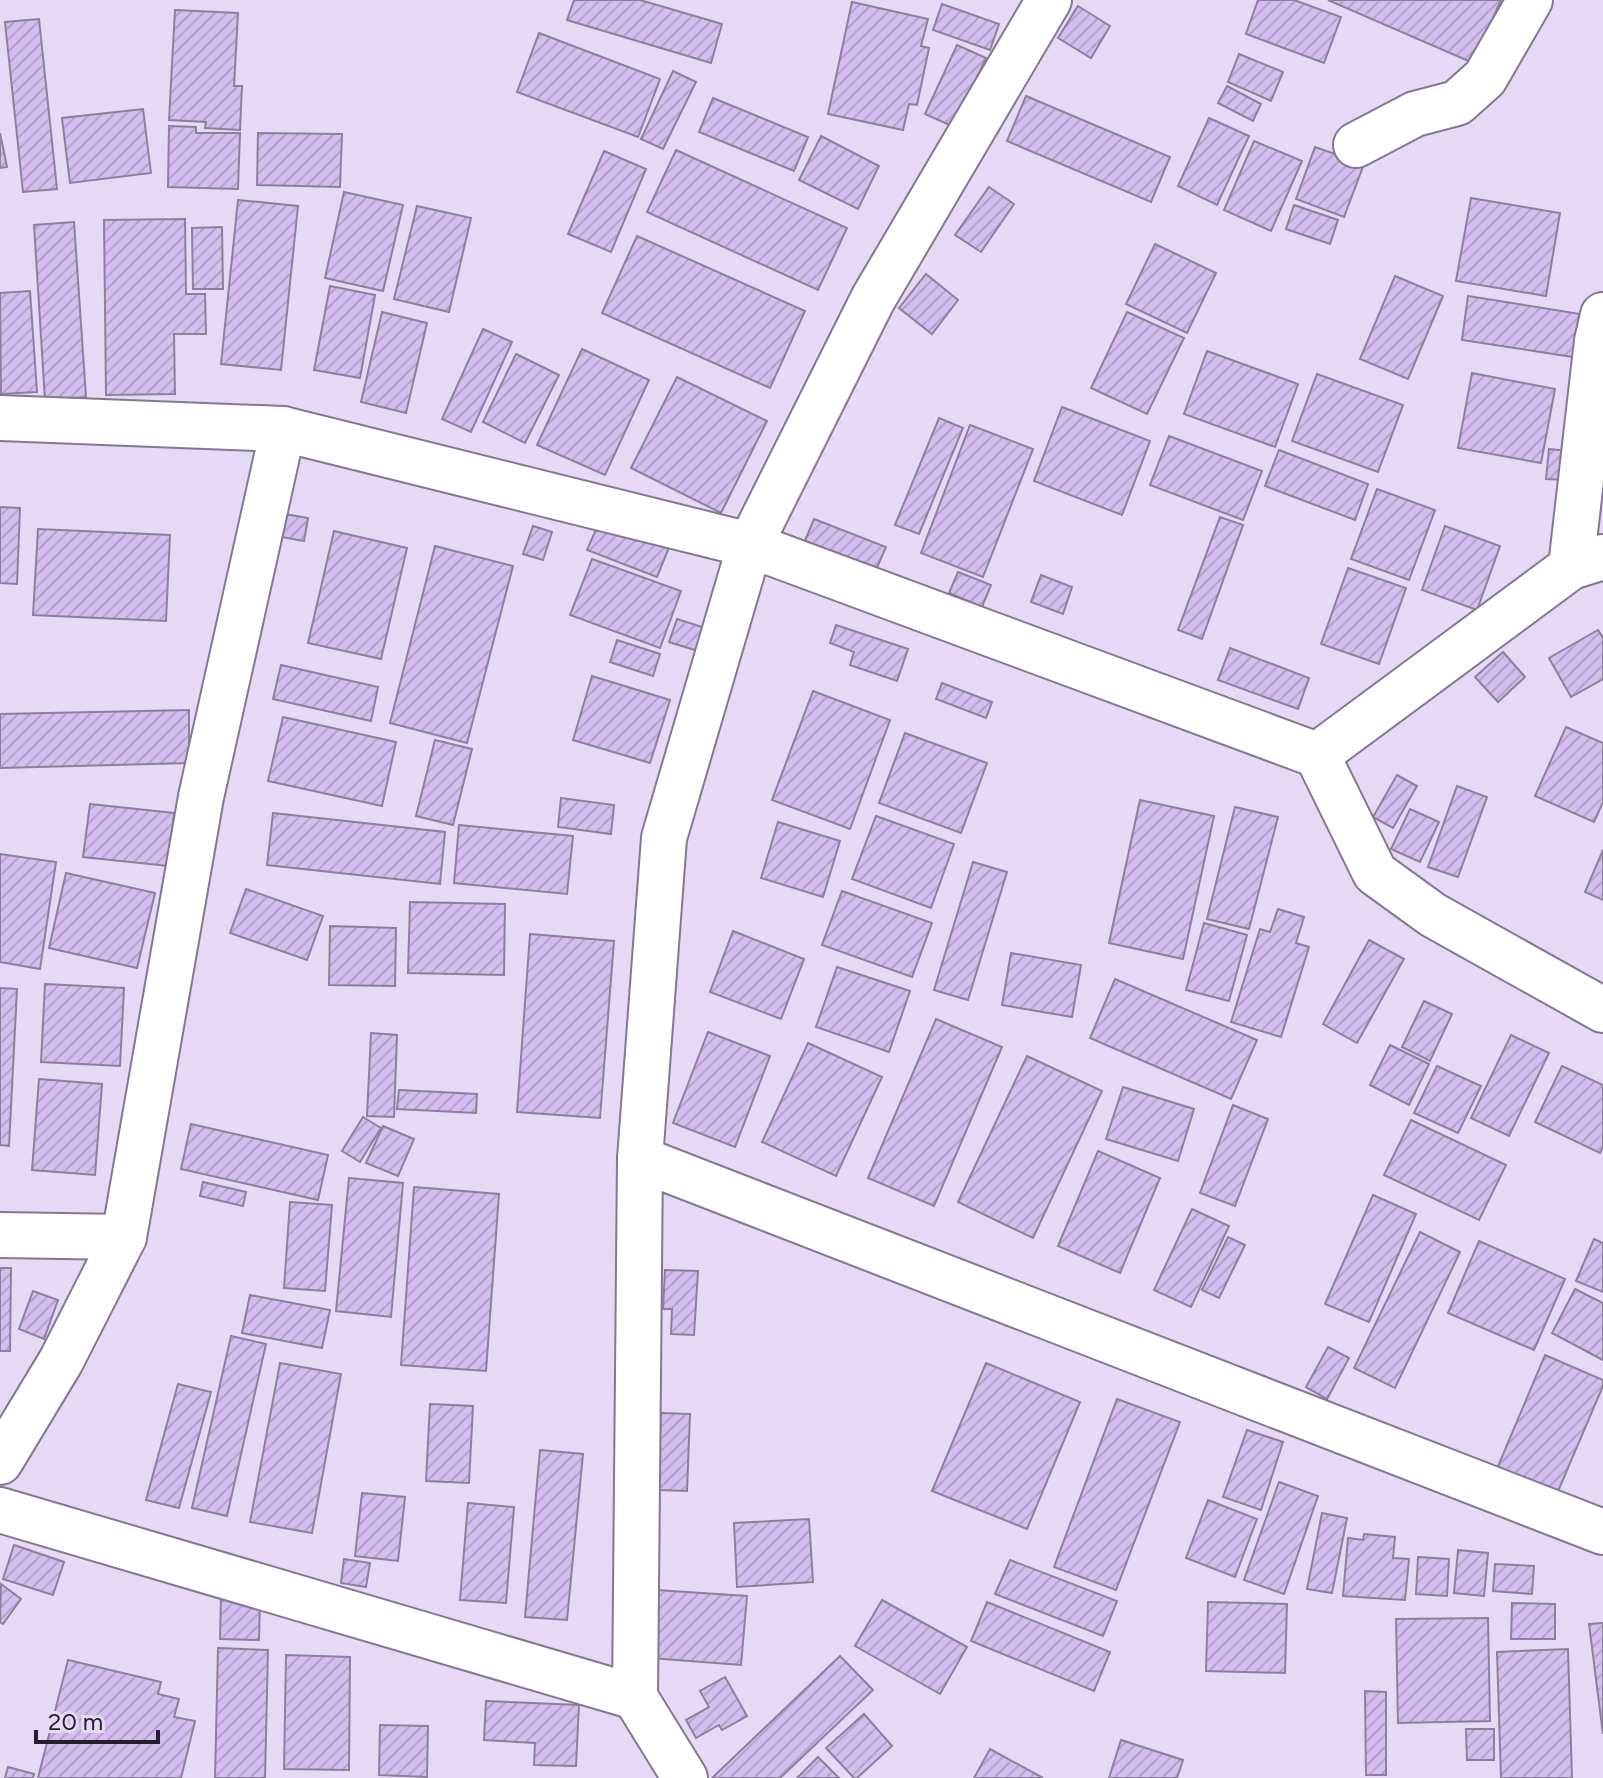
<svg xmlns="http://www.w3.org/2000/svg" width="1603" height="1778" font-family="Figtree,sans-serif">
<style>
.building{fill:url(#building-hatch);stroke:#8c819b;stroke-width:2}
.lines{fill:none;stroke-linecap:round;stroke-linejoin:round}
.minor-casing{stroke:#837892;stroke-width:48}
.minor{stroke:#fff;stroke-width:44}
</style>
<defs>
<pattern id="building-hatch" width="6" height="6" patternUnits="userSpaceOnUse" patternTransform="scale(2)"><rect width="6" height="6" fill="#d3beef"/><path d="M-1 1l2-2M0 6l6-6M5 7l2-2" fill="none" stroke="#b5a3cd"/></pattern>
</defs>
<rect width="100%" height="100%" fill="#e5d9f6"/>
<g class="building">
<path d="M574,0h66l82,24 -11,39 -144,-43z"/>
<path d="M1258,0h36l47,17 -17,46 -78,-29z"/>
<path d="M1328,0h173l-28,63z"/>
<path d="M852,2l76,17 -7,27 8,2 -12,57 -8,-1 -6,26 -75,-16z"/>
<path d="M942,4l57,20 -9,26 -57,-20z"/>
<path d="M1078,6l32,20 -19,32 -33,-20z"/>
<path d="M175,10l63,3 -4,73h8l-2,44 -35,-2 1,-6 -37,-2z"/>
<path d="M39,19l18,170 -34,3 -18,-170z"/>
<path d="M539,33l121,46 -22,58 -121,-45z"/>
<path d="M957,45l29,13 -32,69 -29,-13z"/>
<path d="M1239,54l44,18 -12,29 -43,-19z"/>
<path d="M673,71l23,11 -33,67 -22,-10z"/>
<path d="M1227,86l34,18 -8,17 -35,-18z"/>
<path d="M1026,96l144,61 -19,45 -144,-61z"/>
<path d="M713,98l95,39 -14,34 -95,-39z"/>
<path d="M143,109l8,64 -81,10 -8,-65z"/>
<path d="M1209,118l40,18 -32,69 -39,-19z"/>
<path d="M169,126l27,1v6h44l-2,56 -70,-2z"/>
<path d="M0,133l7,34 -7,1z"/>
<path d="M258,133l84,1 -2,53 -83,-2z"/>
<path d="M821,136l58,30 -21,43 -59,-29z"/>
<path d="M1254,141l48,20 -31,70 -47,-21z"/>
<path d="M1315,147l49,17 -20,53 -48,-18z"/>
<path d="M676,150l171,78 -29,62 -171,-78z"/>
<path d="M604,151l42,18 -35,83 -43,-18z"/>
<path d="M989,187l25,17 -33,48 -26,-17z"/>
<path d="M344,192l59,13 -20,86 -58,-13z"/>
<path d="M1471,198l89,15 -14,83 -90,-15z"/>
<path d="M238,200l60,6 -17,164 -60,-6z"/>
<path d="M1294,205l44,15 -8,24 -44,-15z"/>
<path d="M417,206l54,12 -22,94 -55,-13z"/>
<path d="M185,219l1,75h19l1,40h-32l1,60 -69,1 -2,-175z"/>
<path d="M74,222l12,175 -41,3 -11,-175z"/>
<path d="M222,227l1,62h-30l-1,-61z"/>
<path d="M637,236l168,75 -35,77 -168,-75z"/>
<path d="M1155,244l61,29 -29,60 -61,-29z"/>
<path d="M926,274l32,26 -26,34 -33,-26z"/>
<path d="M1395,276l48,20 -35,83 -48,-20z"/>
<path d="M330,286l45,9 -15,83 -46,-8z"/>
<path d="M30,291l7,101 -36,2 -1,-101z"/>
<path d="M1468,296l112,18 -7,43 -111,-17z"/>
<path d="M382,312l45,11 -21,90 -45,-11z"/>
<path d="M1127,312l57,26 -37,76 -56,-26z"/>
<path d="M483,329l29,13 -41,90 -29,-13z"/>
<path d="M582,349l67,31 -44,95 -68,-30z"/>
<path d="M1207,351l91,33 -23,63 -91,-33z"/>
<path d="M516,354l43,21 -34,68 -42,-21z"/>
<path d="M1472,373l83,16 -14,74 -83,-15z"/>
<path d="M1317,374l86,31 -25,67 -86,-31z"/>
<path d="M677,377l90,44 -46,92 -90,-45z"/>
<path d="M1062,407l88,34 -28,74 -88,-34z"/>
<path d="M939,418l24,10 -44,106 -24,-9z"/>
<path d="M970,425l63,24 -50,128 -62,-24z"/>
<path d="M1169,436l93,35 -19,49 -93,-35z"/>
<path d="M1549,449l19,2 -2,29 -20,-1z"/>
<path d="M1279,450l89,34 -13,36 -90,-34z"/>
<path d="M1377,489l58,21 -26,70 -58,-21z"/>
<path d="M0,507l20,1 -3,76 -17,-1z"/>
<path d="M285,514l23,4 -4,23 -22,-4z"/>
<path d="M1220,517l23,8 -41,114 -24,-9z"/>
<path d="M601,518l69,27 -13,32 -70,-27z"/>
<path d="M814,519l72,28 -11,25 -71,-29z"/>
<path d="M533,526l19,6 -9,28 -20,-6z"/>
<path d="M1445,526l55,20 -23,64 -55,-20z"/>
<path d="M38,529l132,6 -4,86 -133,-6z"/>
<path d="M334,531l73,17 -26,111 -73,-16z"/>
<path d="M435,546l78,20 -46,177 -77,-20z"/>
<path d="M592,559l89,32 -21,57 -90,-33z"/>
<path d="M1348,568l58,20 -27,76 -58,-20z"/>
<path d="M958,572l33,13 -9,22 -33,-14z"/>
<path d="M1041,575l31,12 -9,27 -32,-12z"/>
<path d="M677,619l28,9 -7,23 -29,-9z"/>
<path d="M836,625l72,24 -11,32 -47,-16 4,-13 -24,-9z"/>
<path d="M1598,630l5,8v41l-32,18 -22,-39z"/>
<path d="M617,640l43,14 -7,22 -43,-14z"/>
<path d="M1230,648l79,30 -11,31 -80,-29z"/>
<path d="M1503,652l22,25 -27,25 -23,-25z"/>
<path d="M281,665l97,22 -7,34 -98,-22z"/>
<path d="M592,676l78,24 -20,63 -77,-23z"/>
<path d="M942,683l50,19 -6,16 -50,-19z"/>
<path d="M813,691l77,29 -40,109 -78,-29z"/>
<path d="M189,710v53l-189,5v-54z"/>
<path d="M283,717l113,25 -14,64 -114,-25z"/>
<path d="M1566,727l37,16v59l-9,20 -59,-26z"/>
<path d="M905,733l82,30 -26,70 -82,-30z"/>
<path d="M435,740l37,9 -19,76 -37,-9z"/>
<path d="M1397,775l20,11 -24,42 -20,-11z"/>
<path d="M1457,786l30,11 -29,80 -30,-10z"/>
<path d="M561,798l53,7 -3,29 -53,-7z"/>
<path d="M1140,800l74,16 -31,143 -74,-16z"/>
<path d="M90,804l84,9 -6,53 -85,-9z"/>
<path d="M1235,807l43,10 -29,112 -42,-10z"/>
<path d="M1410,809l29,13 -19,40 -29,-13z"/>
<path d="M273,813l172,19 -5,52 -173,-19z"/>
<path d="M876,816l78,28 -23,64 -79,-29z"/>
<path d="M778,822l62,19 -17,56 -62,-19z"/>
<path d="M459,825l114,11 -6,58 -113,-11z"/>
<path d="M1603,850v50l-18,-8z"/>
<path d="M0,854l56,8 -16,107 -40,-7z"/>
<path d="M973,862l34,10 -39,128 -34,-10z"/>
<path d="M66,873l89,20 -18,75 -88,-20z"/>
<path d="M246,889l77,27 -16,44 -77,-27z"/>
<path d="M842,891l90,32 -20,54 -90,-32z"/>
<path d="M410,902l95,2 -1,71 -96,-2z"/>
<path d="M1278,909l26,8 -8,26 13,4 -28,90 -50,-15 29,-93 10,3z"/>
<path d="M1204,923l43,12 -18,66 -43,-11z"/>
<path d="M330,926l66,2 -1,58 -66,-1z"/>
<path d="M733,931l71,28 -23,60 -71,-27z"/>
<path d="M530,934l84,7 -14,177 -83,-6z"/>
<path d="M1369,940l35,19 -47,84 -34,-19z"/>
<path d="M1011,953l70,12 -9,52 -70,-12z"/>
<path d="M837,967l73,24 -21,61 -73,-25z"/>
<path d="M1115,979l142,61 -26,59 -141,-61z"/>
<path d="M45,984l79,4 -4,78 -79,-4z"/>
<path d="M0,988l17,1 -8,157 -9,-1z"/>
<path d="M1424,1001l28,13 -22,47 -28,-14z"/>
<path d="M936,1019l66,28 -68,159 -66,-28z"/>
<path d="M708,1032l62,24 -35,91 -62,-24z"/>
<path d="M371,1033l26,2 -3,82 -27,-1z"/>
<path d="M1511,1035l38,18 -40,83 -38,-18z"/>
<path d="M808,1043l74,34 -46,99 -74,-34z"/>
<path d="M1390,1045l39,19 -20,41 -39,-20z"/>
<path d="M1027,1056l75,35 -69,147 -75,-36z"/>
<path d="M1437,1066l44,20 -23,47 -44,-20z"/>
<path d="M1562,1066l41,19v62l-3,6 -65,-31z"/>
<path d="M39,1079l63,5 -7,91 -63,-5z"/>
<path d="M1123,1087l71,22 -16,52 -72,-22z"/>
<path d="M399,1090l78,4 -1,19 -79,-4z"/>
<path d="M1233,1105l35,14 -33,87 -35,-13z"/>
<path d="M363,1117l18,11 -21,34 -18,-11z"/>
<path d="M1411,1120l95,45 -27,55 -95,-45z"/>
<path d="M191,1124l137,31 -10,45 -137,-31z"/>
<path d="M383,1126l31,13 -16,37 -32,-13z"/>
<path d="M1098,1151l62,27 -40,95 -62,-27z"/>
<path d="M349,1178l54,5 -12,134 -55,-6z"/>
<path d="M203,1182l43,10 -3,14 -43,-10z"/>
<path d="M414,1187l85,7 -13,177 -85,-6z"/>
<path d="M1373,1195l43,19 -47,108 -44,-18z"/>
<path d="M290,1202l42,3 -7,86 -41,-3z"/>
<path d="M1192,1209l37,17 -38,81 -37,-17z"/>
<path d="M1420,1232l40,20 -65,136 -41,-20z"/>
<path d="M1228,1237l17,8 -26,53 -17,-8z"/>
<path d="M1594,1239l9,4v49l-27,-11z"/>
<path d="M1479,1241l86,38 -31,71 -86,-37z"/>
<path d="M0,1268h11l-1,83h-10z"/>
<path d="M665,1270l33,1 -4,64 -23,-1 1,-25h-9z"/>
<path d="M1575,1289l28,14v57l-51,-27z"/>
<path d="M33,1291l25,9 -14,39 -25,-10z"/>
<path d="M250,1295l80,15 -8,38 -80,-15z"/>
<path d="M231,1336l35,8 -39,172 -35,-8z"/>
<path d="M1328,1347l21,11 -22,41 -21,-12z"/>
<path d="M1545,1355l58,25v6l-47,110 -60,-25z"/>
<path d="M280,1363l61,11 -29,159 -62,-11z"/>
<path d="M986,1363l94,39 -53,127 -95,-38z"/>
<path d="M178,1384l33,8 -32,116 -33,-8z"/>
<path d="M1117,1399l63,23 -64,168 -62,-23z"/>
<path d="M430,1404l43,2 -4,77 -43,-2z"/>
<path d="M661,1413l29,1 -3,77 -29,-1z"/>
<path d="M1247,1430l36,12 -22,68 -38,-13z"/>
<path d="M540,1450l43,4 -16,166 -42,-3z"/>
<path d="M1279,1482l39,14 -34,98 -40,-14z"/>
<path d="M362,1493l43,4 -7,64 -43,-5z"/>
<path d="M1208,1500l49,19 -22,58 -49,-19z"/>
<path d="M468,1503l46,4 -8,96 -46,-3z"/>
<path d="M1322,1513l25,5 -15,75 -25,-4z"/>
<path d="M809,1519l4,63 -76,5 -3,-64z"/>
<path d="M1364,1534l31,3 -2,21 16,1 -4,41 -62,-4 5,-58 15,2z"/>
<path d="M14,1545l50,17 -11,33 -50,-16z"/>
<path d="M1458,1550l30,3 -4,43 -30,-3z"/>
<path d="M1418,1557l31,2 -2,37 -31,-2z"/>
<path d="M344,1559l26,4 -4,24 -25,-4z"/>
<path d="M1010,1560l107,41 -14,35 -108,-42z"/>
<path d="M1495,1564l39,2 -2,28 -39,-3z"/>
<path d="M1,1584l20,15 -18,25 -3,-2z"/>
<path d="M656,1590l91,6 -6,69 -90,-7z"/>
<path d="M221,1598l39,2 -1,40 -39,-1z"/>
<path d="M882,1600l85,47 -27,47 -85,-48z"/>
<path d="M987,1602l123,50 -16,39 -123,-50z"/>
<path d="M1208,1602l79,2 -2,69 -79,-2z"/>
<path d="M1512,1603l43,1v35h-44z"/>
<path d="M1488,1618l2,103 -92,2 -2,-104z"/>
<path d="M1603,1623v111l-14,-110z"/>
<path d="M218,1648l50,2 -3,128h-50z"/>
<path d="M1568,1649l4,129h-71l-4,-126z"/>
<path d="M286,1655l64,2 -1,113 -65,-1z"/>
<path d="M840,1656l33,34 -93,88h-68z"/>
<path d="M68,1660l93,22 -3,12 21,5 -5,18 21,4 -14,57h-143z"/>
<path d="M725,1677l22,39 -25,14 -3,-5 -23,13 -10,-18 23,-13 -9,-16z"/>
<path d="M1365,1691l21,1v83h-20z"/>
<path d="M486,1701l93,4 -3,61 -42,-1 1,-22 -51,-3z"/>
<path d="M864,1714l28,32 -35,32h-3l-28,-30z"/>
<path d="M380,1725l48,1 -1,51 -48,-2z"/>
<path d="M1466,1729h28v31h-27z"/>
<path d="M1121,1740l62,20 -6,18h-68z"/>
<path d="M990,1749l53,29h-69z"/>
<path d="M818,1757l21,21h-42z"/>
<path d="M8,1767l26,7 -1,4h-28z"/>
</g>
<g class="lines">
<defs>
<g id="minor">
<path d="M1356,145l59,-31 42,-11 28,-25 45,-78"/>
<path d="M0,418l283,11 467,116 567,210 58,118 58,42 170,95"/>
<path d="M1571,567l26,-226 6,-26"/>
<path d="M1317,755l254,-188 32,-10"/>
<path d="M640,1159l963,373"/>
<path d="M0,1235l124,2"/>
<path d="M0,1462l61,-101 63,-124 77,-440 82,-368"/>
<path d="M0,1510l635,187"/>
<path d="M685,1778l-50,-81 5,-538 24,-321 86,-293 123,-246 176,-299"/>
</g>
</defs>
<use href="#minor" class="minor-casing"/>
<use href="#minor" class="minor"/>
</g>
<path d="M36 1730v12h122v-12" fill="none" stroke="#25202b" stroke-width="4"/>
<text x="48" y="1730" font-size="24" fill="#25202b" stroke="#e5d9f6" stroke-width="6" paint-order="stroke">20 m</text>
</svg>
